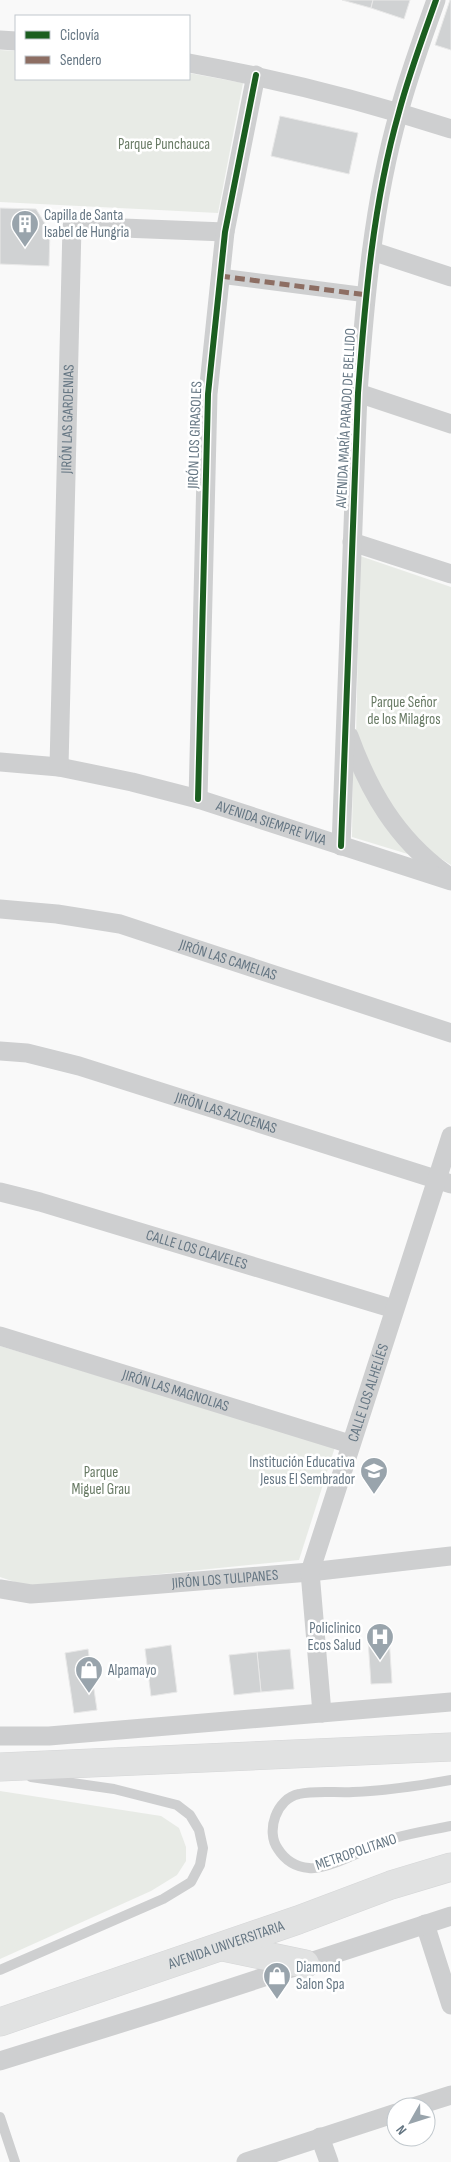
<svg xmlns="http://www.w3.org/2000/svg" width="451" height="2162" font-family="'Sofia Sans Condensed',sans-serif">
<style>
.green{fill:#e8ebe6}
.building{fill:#d0d2d3;stroke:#e8e8e8}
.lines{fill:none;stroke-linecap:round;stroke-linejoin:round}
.primary-casing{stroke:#d5d6d7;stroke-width:29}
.service{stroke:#cecfd0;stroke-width:10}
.pedestrian{stroke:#cecfd0;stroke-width:15}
.minor{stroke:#cecfd0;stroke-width:19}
.primary{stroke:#e1e2e2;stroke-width:28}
.quiet{stroke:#8d6e63;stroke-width:5;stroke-dasharray:10 5;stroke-linecap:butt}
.cycleway-casing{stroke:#fff;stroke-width:9}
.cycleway{stroke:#1b5e20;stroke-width:6}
.labels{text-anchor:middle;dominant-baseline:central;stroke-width:5;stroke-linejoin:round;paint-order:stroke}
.park-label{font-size:15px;fill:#687a64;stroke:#fff}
.poi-label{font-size:15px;fill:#657683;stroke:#fff;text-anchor:start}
.street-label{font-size:15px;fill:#657683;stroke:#fff}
</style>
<rect width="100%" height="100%" fill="#f9f9f9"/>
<g class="green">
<path d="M0,50l16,1v28h173v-6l54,10 -25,130 -218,-11z"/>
<path d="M360,556l91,31v278l-28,-18 -36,-44 -31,-66z"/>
<path d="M353,766c12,35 32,62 58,89l-59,-18z"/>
<path d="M0,1346l335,101 -36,113 -257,26 -21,-2 -21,-7z"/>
<path d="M0,1791l161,25 18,12 7,19v14l-9,14 -26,16 -151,68z"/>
</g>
<g class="building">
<path d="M342,0h31l-2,8z"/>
<path d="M373,0h37l-6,19 -33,-11z"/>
<path d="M450,0h1v50l-16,-5z"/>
<path d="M280,116l78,17 -9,41 -78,-18z"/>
<path d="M0,208l36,1 14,23 -1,34 -49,-2z"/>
<path d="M389,1637l3,46 -21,1 -3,-45z"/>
<path d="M171,1645l6,47 -26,4 -6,-47z"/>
<path d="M88,1649l9,61 -23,3 -9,-60z"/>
<path d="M290,1649l4,40 -33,3 -4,-40z"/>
<path d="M257,1652l4,40 -27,3 -5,-40z"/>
</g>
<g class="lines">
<defs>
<g id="primary">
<path d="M0,1767l451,-20"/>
<path d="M223,1947l82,17"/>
<path id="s9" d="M0,2022l298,-102 93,-35 60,-18"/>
</g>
</defs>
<use href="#primary" class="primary-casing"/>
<g class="service">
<path d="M451,1780c-33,6 -65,11 -98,12 -17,1 -37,-2 -54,2 -22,4 -34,37 -21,55 7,11 18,18 31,19 18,3 63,-23 82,-29 20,-6 40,-9 60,-13"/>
<path d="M0,1970l163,-71 28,-17 9,-17 3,-17 -4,-18 -9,-15 -13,-10 -63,-16 -83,-12"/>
<path d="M0,2117l15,45"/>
</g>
<path class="pedestrian" d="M220,276l147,19"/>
<g class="minor">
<path d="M0,40l16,1"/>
<path d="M189,63c88,16 176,38 262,66"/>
<path d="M372,251l79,26"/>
<path d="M358,393l93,31"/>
<path d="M352,542l99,32"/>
<path d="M349,736c20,55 47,102 95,137"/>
<path id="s1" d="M0,762l59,5 73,15 66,17 253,82"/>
<path id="s2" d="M59,767l13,-541 153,6"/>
<path d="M198,799l10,-405 17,-162 31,-157"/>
<path d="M341,846l17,-453c7,-93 15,-190 41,-281 10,-38 24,-75 37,-112"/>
<path id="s3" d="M0,909l57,5 63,10 331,109"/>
<path id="s4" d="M0,1051l27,2 52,13 372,118"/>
<path id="s5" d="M0,1192l40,10 354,107"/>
<path id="s6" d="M0,1336l350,108"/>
<path id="s7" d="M0,1589l31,5 43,-3 236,-19 141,-16"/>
<path id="s8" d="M322,1713l-12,-141 141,-436"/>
<path d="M0,1736h49l402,-34"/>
<path d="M425,1924l26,81"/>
<path d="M0,2061l160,-50 291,-95"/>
<path d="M413,2107l38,-12"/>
<path d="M320,2137l9,25"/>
<path d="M246,2162l150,-49"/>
</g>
<use href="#primary" class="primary"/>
<path class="quiet" d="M220,276l147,19"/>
<defs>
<g id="cycleway">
<path d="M198,799l10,-405 17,-162 31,-157"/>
<path d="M341,846l17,-453c7,-93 15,-190 41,-281 10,-38 24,-75 37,-112"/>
</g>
</defs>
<use href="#cycleway" class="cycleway-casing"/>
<use href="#cycleway" class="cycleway"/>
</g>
<defs>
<symbol id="building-pin" viewBox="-11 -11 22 30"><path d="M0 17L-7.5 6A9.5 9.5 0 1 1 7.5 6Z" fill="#99a4ac" stroke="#fff"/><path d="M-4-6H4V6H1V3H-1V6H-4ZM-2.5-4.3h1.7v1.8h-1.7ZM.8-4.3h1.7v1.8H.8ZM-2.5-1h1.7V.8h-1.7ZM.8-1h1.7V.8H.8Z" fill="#fff"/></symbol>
<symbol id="school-pin" viewBox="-11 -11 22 30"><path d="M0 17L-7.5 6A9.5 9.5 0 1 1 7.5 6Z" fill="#99a4ac" stroke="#fff"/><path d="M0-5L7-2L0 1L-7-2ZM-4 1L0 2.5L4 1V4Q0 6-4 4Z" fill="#fff"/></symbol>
<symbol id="hospital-pin" viewBox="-11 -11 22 30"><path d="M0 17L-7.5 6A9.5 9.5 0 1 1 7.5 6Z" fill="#99a4ac" stroke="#fff"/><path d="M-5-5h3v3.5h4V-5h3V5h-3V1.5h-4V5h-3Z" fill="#fff"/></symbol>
<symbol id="shop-pin" viewBox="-11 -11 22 30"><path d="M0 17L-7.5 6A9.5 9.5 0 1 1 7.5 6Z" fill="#99a4ac" stroke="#fff"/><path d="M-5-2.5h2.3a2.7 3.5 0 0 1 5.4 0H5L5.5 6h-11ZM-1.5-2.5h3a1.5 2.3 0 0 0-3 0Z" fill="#fff"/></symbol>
</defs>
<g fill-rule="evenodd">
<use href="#building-pin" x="9" y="208" width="32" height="43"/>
<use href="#school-pin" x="358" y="1455" width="32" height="43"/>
<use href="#hospital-pin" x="364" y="1621" width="32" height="43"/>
<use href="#shop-pin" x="73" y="1654" width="32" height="43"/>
<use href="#shop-pin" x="261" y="1960" width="32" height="43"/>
</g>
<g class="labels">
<g class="park-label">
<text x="164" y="144">Parque Punchauca</text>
<text x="404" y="702">Parque Señor<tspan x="404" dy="17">de los Milagros</tspan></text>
<text x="101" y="1472">Parque<tspan x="101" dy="17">Miguel Grau</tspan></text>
</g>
<g class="poi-label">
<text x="44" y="215">Capilla de Santa<tspan x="44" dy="17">Isabel de Hungria</tspan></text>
<text x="355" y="1462" text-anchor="end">Institución Educativa<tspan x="355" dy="17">Jesus El Sembrador</tspan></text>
<text x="361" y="1628" text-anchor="end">Policlinico<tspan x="361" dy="17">Ecos Salud</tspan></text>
<text x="108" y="1670">Alpamayo</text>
<text x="296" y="1967">Diamond<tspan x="296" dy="17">Salon Spa</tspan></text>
</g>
<g class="street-label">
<text transform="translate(346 418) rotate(-87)">AVENIDA MARÍA PARADO DE BELLIDO</text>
<text stroke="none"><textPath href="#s2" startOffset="348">JIRÓN LAS GARDENIAS</textPath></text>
<text transform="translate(195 435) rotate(-88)">JIRÓN LOS GIRASOLES</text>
<text stroke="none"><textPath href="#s1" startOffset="279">AVENIDA SIEMPRE VIVA</textPath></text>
<text stroke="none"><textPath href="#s3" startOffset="235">JIRÓN LAS CAMELIAS</textPath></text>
<text stroke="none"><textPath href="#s4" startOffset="235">JIRÓN LAS AZUCENAS</textPath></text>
<text stroke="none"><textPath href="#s5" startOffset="205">CALLE LOS CLAVELES</textPath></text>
<text stroke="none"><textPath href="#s6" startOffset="184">JIRÓN LAS MAGNOLIAS</textPath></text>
<text stroke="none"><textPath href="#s8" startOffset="330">CALLE LOS ALHELÍES</textPath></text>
<text stroke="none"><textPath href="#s7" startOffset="226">JIRÓN LOS TULIPANES</textPath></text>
<text transform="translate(356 1852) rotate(-19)">METROPOLITANO</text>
<text stroke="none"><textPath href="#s9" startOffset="239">AVENIDA UNIVERSITARIA</textPath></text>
</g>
</g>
<rect x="15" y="15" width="175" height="65" fill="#ffffff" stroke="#c1c8cd"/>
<rect x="25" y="31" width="25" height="8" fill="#1b5e20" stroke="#c1c8cd"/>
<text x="60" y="40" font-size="15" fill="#657683">Ciclovía</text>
<rect x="25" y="56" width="25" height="8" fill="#8d6e63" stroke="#c1c8cd"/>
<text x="60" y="65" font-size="15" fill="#657683">Sendero</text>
<g transform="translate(411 2122) rotate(231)"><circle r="24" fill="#ffffff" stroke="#c1c8cd"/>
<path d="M0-4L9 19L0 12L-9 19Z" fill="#99a4ac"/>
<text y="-8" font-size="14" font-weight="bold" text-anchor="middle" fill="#657683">N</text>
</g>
</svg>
